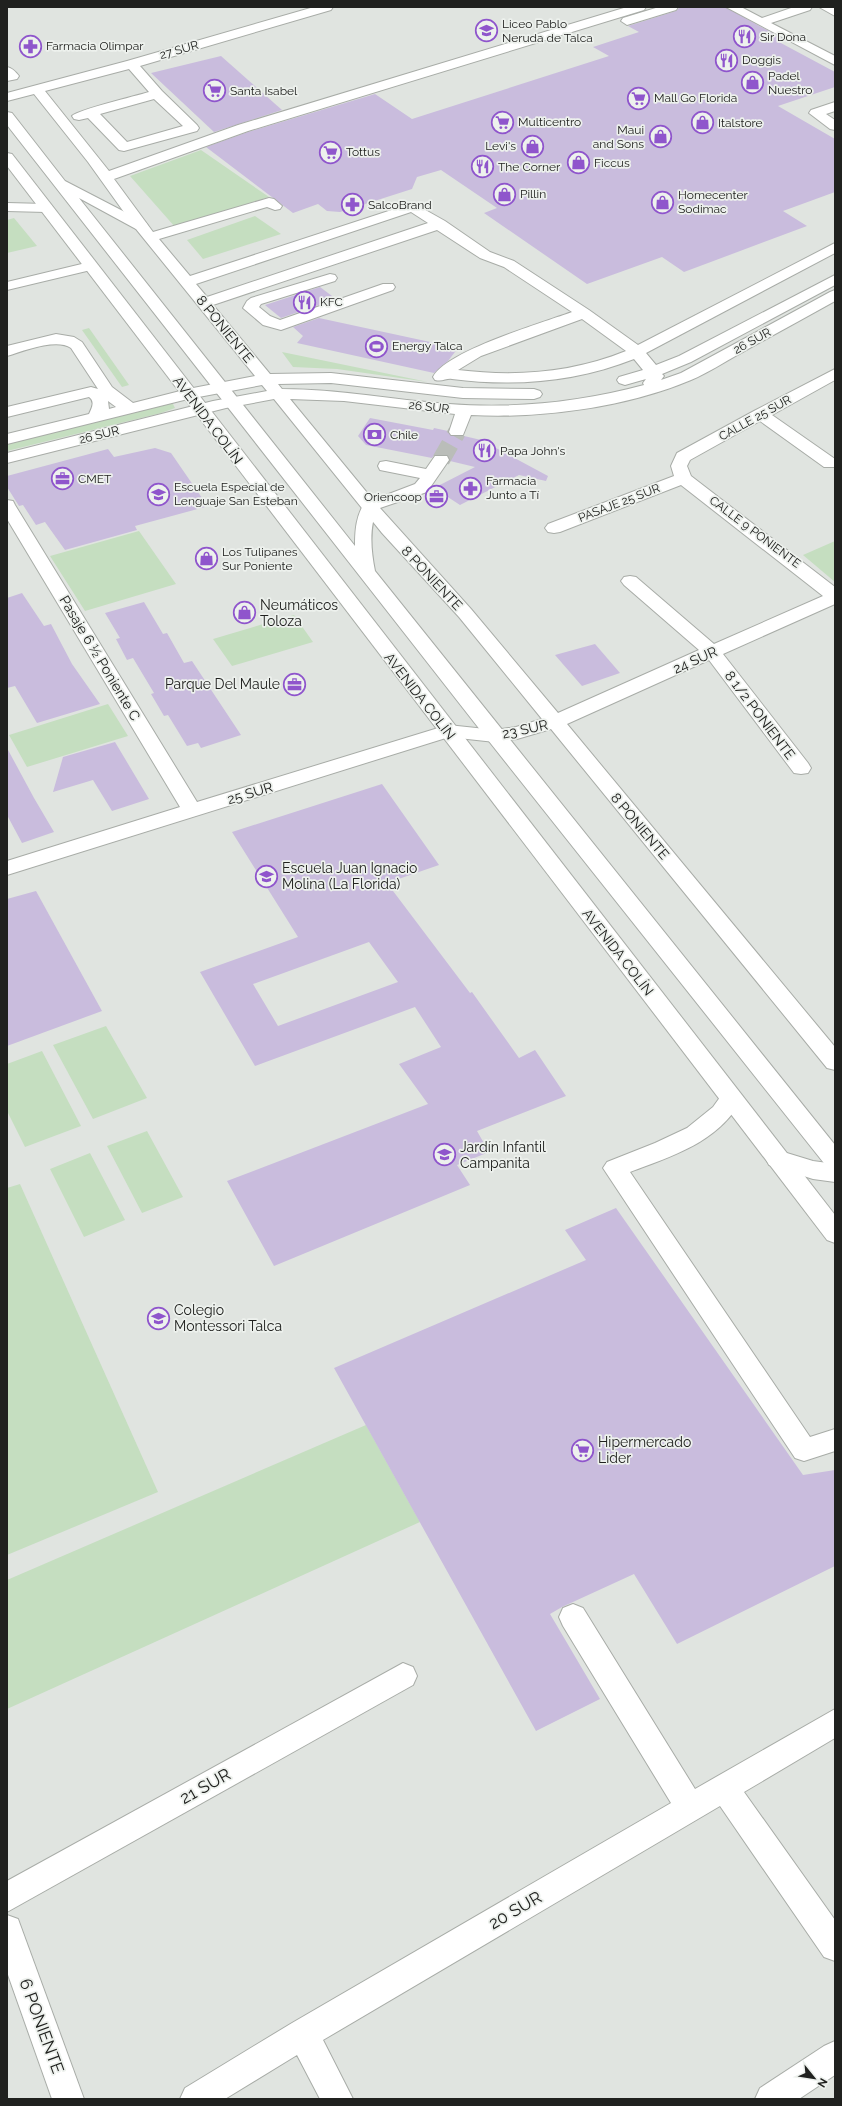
<svg xmlns="http://www.w3.org/2000/svg" width="842" height="2106" font-family="Raleway,sans-serif">
<style>
.green{fill:#c5dec0}
.building{fill:#c9bcdd;fill-rule:evenodd}
.lines{fill:none;stroke-linecap:round;stroke-linejoin:round}
.minor-tunnel{stroke:#babdb9;stroke-width:18;stroke-dasharray:18 9;stroke-linecap:butt}
.minor-casing{stroke:#a8aca7;stroke-width:2}
.major-casing{stroke:#a8aca7;stroke-width:2}
.minor{fill:#fff;fill-rule:evenodd}
.major{fill:#fff;fill-rule:evenodd}
.labels{text-anchor:middle;dominant-baseline:central;stroke-width:3.5;stroke-linejoin:round;paint-order:stroke}
.far-poi-label{font-size:12px;fill:#20211f;stroke:#edf1ed;text-anchor:start}
.far-street-label{font-size:12px;fill:#20211f;stroke:#edf1ed}
.street-label{font-size:14px;fill:#20211f;stroke:#edf1ed}
.poi-label{font-size:14px;fill:#20211f;stroke:#edf1ed;text-anchor:start}
.near-street-label{font-size:17px;fill:#20211f;stroke:#edf1ed}
</style>
<rect width="100%" height="100%" fill="#e0e4e0"/>
<g class="green">
<path d="M201,150l68,47 -94,30 -45,-51z"/>
<path d="M255,216l26,18 -78,25 -16,-19z"/>
<path d="M14,218l23,28 -30,7v-33z"/>
<path d="M89,328l40,57 -7,2 -40,-57z"/>
<path d="M282,352l146,30 -91,-13 -44,-2z"/>
<path d="M167,403l6,1 2,4 -14,5 -154,38v-8z"/>
<path d="M139,531l37,53 -91,27 -35,-55z"/>
<path d="M835,541v41l-32,-27z"/>
<path d="M294,615l19,27 -81,24 -19,-27z"/>
<path d="M108,704l20,32 -101,31 -18,-32z"/>
<path d="M106,1026l41,72 -54,21 -40,-74z"/>
<path d="M42,1051l39,75 -56,21 -18,-36v-47z"/>
<path d="M147,1131l36,66 -41,16 -35,-67z"/>
<path d="M90,1153l35,67 -41,17 -34,-68z"/>
<path d="M20,1184l138,308 -151,63v-367z"/>
<path d="M366,1425l54,97 -413,187v-129z"/>
</g>
<g class="building">
<path d="M680,7h45l60,33 -6,2 56,30v15l-57,19 57,33v53l-52,19 24,15 -123,46 -22,-15 -75,27 -103,-71 13,-5 -56,-38 -24,7 -5,12 -72,23 -13,-1 -9,-7 -25,9 -87,-66 42,-15 127,-38 37,25 197,-63 -16,-9 46,-15 -11,-6 48,-15z"/>
<path d="M221,56l61,54 -68,22 -63,-59z"/>
<path d="M320,287l16,12 -55,19 -16,-13z"/>
<path d="M319,318l139,30 -10,13 -14,12 -137,-30 6,-7 -10,-9z"/>
<path d="M370,418l63,12 1,-2 14,3 3,5h13l17,4 67,36 -2,5 -27,-6 -59,30 -26,-17 41,-21 -25,-6 -3,-7h-12l-3,4 -66,-13 -8,-9z"/>
<path d="M155,448l16,5 31,45 -4,1 7,8 -70,19 2,4 -72,20 -20,-28 -9,3 -13,-20 -4,1 -12,-19v-11l101,-27 6,8z"/>
<path d="M22,593l22,33 7,-2 21,40 28,40 -63,19 -22,-37 -8,2v-90z"/>
<path d="M144,602l19,32 4,-1 17,30 8,-2 49,74 -40,13 -3,-5 -11,3 -19,-31 -4,1 -13,-22 3,-1 -21,-35 -6,2 -11,-21 4,-1 -15,-25z"/>
<path d="M595,644l25,29 -38,13 -27,-31z"/>
<path d="M115,742l34,57 -37,12 -19,-31 -40,12 10,-35z"/>
<path d="M7,748l27,50 20,34 -32,11 -15,-28z"/>
<path d="M382,784l57,81 -52,18 83,110 2,-1 47,66 16,-8 31,46 -89,35 12,21 -32,13 13,20 -196,81 -47,-85 201,-77 -29,-40 42,-17 -26,-40 -160,59 -55,-94 98,-35 -66,-105zM369,942l29,40 -120,44 -25,-42z"/>
<path d="M36,891l66,120 -95,35v-147z"/>
<path d="M616,1208l187,267 32,-5v96l-158,78 -43,-70 -72,33 -12,7 50,85 -64,32 -202,-363 252,-108 -21,-30z"/>
</g>
<g class="lines">
<path class="minor-tunnel" d="M441,460l16,-28"/>
<defs>
<g id="minor">
<path d="M314,7h19l-2,3 -191,56 22,25 35,34 2,3 -2,3 -73,20 -5,-1 -31,-32 -9,2 -5,-1 -2,-3c5,-6 64,-20 77,-24l-20,-23 -84,22 64,80 129,-46 389,-118h19l-2,3 -396,121 -134,48 39,53 116,-34 5,1 8,7 -2,3 -5,1 -8,-3 -108,32 31,37 223,-73 32,18 45,31 24,9 75,49 49,35 197,-102v10l-189,100 10,12 23,-9 156,-81v10l-144,77 -29,12 2,2 -3,4 20,-7 149,-81 5,-2v11c-32,18 -64,35 -96,53 -15,8 -31,19 -48,26 -64,27 -150,39 -220,35l-8,20h-12l-2,-3 6,-18 -111,-13 -54,-2 83,101 42,-16 5,-6 -40,-8 -2,-4 2,-4 6,-1 40,8 9,-13h12l2,4 -22,32 -47,16 91,101 87,104 141,-63 -75,-65 -3,-4 3,-4 6,-1 6,1 78,67 109,-48 -142,-111 -121,47 -6,1 -6,-1 -3,-4 3,-4 126,-48 -3,-10 6,-13 77,-42 81,-42v11l-63,35 63,44v8h-11l-64,-46 -70,39 -3,6 4,10 144,111v17l-112,50 85,109 3,5 -3,5 -7,1 -7,-1 -85,-113 -142,64 268,323v23l-8,-2 -276,-339 -34,10 -22,3 -46,-5 -442,138v-14l173,-54 -173,-288v-19l6,1 2,4 182,297 251,-77 47,5 21,-3 26,-8 -83,-102 -77,-84 -108,-134 -48,9 -219,55v-10l206,-52 54,-10 -5,-6 -74,14 -181,45v-10l82,-20c2,-5 7,-12 0,-17l-82,20v-10l84,-20 7,2 -27,-41c-15,-10 -47,3 -64,8v-10l49,-12 18,3 8,5 30,45 21,16 55,-14 67,-13 -119,-147 -48,-67 -54,-68 -27,7v-8l120,-32zM154,99l29,27 -56,16 -27,-28zM411,212l17,11 -221,74 -11,-13zM437,230l43,28 24,9 68,45c-30,11 -126,39 -139,65l2,3c8,2 11,-2 17,-1 62,8 124,3 182,-20l9,11 -24,7 -2,3 2,3 6,2 21,-6 -3,4 1,2c-63,17 -130,24 -195,19 -56,-4 -110,-15 -167,-15l-4,-5 53,-1 132,15 71,1 6,-2 2,-3 -2,-3 -6,-2 -71,-1 -132,-15 -61,1 -57,-69zM582,319l44,32c-54,22 -111,26 -168,19l23,-14zM108,401l8,6 -7,2z"/>
<path d="M659,7h19l-2,3 -49,15 -6,-4 2,-3z"/>
<path d="M726,7h15l21,11 32,-11h18l-2,3 -39,13 64,33v9z"/>
<path d="M819,7h16v9z"/>
<path d="M7,67c5,1 8,4 12,9l-2,3 -10,2z"/>
<path d="M835,102v9l-9,3 9,6v10l-5,-1 -21,-16 2,-3z"/>
<path d="M7,203l39,1 5,1 2,3 -2,3 -5,1 -39,-1z"/>
<path d="M90,262l5,1 2,3 -2,3 -88,21v-8z"/>
<path d="M330,274l5,1 2,3 -2,3 -74,23 -2,3 11,9 10,4 103,-36h10l2,3 -2,3 -112,40 -18,-5 -20,-17 4,-7 4,-3z"/>
<path d="M731,1090l8,3 3,6c-23,43 -70,57 -112,73l180,265 25,-8v22l-31,10 -9,-3 -192,-290 4,-6 48,-19 32,-15 26,-21 10,-14z"/>
<path d="M777,1150l36,11 22,3v18l-22,-3 -44,-14 -3,-6 3,-6z"/>
<path d="M573,1604l10,4 112,181 140,-80v29l-91,54 91,128v41l-11,-4 -104,-151 -397,234 30,59h-33l-23,-44 -72,44h-45l5,-11 107,-65 379,-220 -108,-177 -4,-9 4,-9z"/>
<path d="M403,1663l10,4 4,9 -4,9 -406,227v-31z"/>
<path d="M7,1915l11,4 66,180h-32l-45,-127z"/>
<path d="M835,2041v34l-36,24h-44l5,-11 64,-42z"/>
</g>
<g id="major">
<path d="M7,112l5,1 53,68 81,42 2,3 -2,3h-10l-57,-31 276,348c0,-16 1,-30 10,-44l6,-1 6,1 2,4c-11,19 -8,45 -4,65l460,574v25l-8,-3 -339,-427 -481,-615z"/>
<path d="M7,153l5,1 823,1061v28l-8,-3 -820,-1074z"/>
</g>
</defs>
<use href="#minor" class="minor-casing"/>
<use href="#major" class="major-casing"/>
<use href="#minor" class="minor"/>
<use href="#major" class="major"/>
</g>
<defs>
<symbol id="school-ring" viewBox="-11 -11 22 22"><circle r="9.5" fill="#edf1ed" stroke="#8f55cc" stroke-width="1.5"/><path d="M0-5L7-2L0 1L-7-2ZM-4 1L0 2.5L4 1V4Q0 6-4 4Z" fill="#8f55cc"/></symbol>
<symbol id="restaurant-ring" viewBox="-11 -11 22 22"><circle r="9.5" fill="#edf1ed" stroke="#8f55cc" stroke-width="1.5"/><path d="M-5-6h1v4h1v-4h1v4h1v-4h1v5L-1.5 .5V6h-2V.5L-5-1ZM5-6V6H3V1.5H1.5Q1.5-4 5-6Z" fill="#8f55cc"/></symbol>
<symbol id="pharmacy-ring" viewBox="-11 -11 22 22"><circle r="9.5" fill="#edf1ed" stroke="#8f55cc" stroke-width="1.5"/><path d="M-2-6h4v4h4v4h-4v4h-4v-4h-4v-4h4Z" fill="#8f55cc"/></symbol>
<symbol id="shop-ring" viewBox="-11 -11 22 22"><circle r="9.5" fill="#edf1ed" stroke="#8f55cc" stroke-width="1.5"/><path d="M-5-2.5h2.3a2.7 3.5 0 0 1 5.4 0H5L5.5 6h-11ZM-1.5-2.5h3a1.5 2.3 0 0 0-3 0Z" fill="#8f55cc"/></symbol>
<symbol id="supermarket-ring" viewBox="-11 -11 22 22"><circle r="9.5" fill="#edf1ed" stroke="#8f55cc" stroke-width="1.5"/><path d="M-6-5.5h2.5l.6 2H6L4.5 2H-2.5L-4.4-4H-6ZM-1.5 3.2a1.3 1.3 0 1 0 .1 0ZM3 3.2a1.3 1.3 0 1 0 .1 0Z" fill="#8f55cc"/></symbol>
<symbol id="stadium-ring" viewBox="-11 -11 22 22"><circle r="9.5" fill="#edf1ed" stroke="#8f55cc" stroke-width="1.5"/><path d="M0-5a6.5 5 0 1 0 0 10a6.5 5 0 1 0 0-10ZM-3.5-1.8h7v3.6h-7Z" fill="#8f55cc"/></symbol>
<symbol id="bank-ring" viewBox="-11 -11 22 22"><circle r="9.5" fill="#edf1ed" stroke="#8f55cc" stroke-width="1.5"/><path d="M-6-4H6V4H-6ZM0-2.3a2.3 2.3 0 1 0 0 4.6a2.3 2.3 0 1 0 0-4.6Z" fill="#8f55cc"/></symbol>
<symbol id="office-ring" viewBox="-11 -11 22 22"><circle r="9.5" fill="#edf1ed" stroke="#8f55cc" stroke-width="1.5"/><path d="M-6-3h4V-5.5h4V-3h4V5H-6ZM-1-4.5V-3h2v-1.5ZM-6 0V1H6V0Z" fill="#8f55cc"/></symbol>
</defs>
<g fill-rule="evenodd">
<use href="#school-ring" x="474" y="18" width="25" height="25"/>
<use href="#restaurant-ring" x="732" y="24" width="25" height="25"/>
<use href="#pharmacy-ring" x="18" y="34" width="25" height="25"/>
<use href="#restaurant-ring" x="714" y="48" width="25" height="25"/>
<use href="#shop-ring" x="740" y="70" width="25" height="25"/>
<use href="#supermarket-ring" x="202" y="78" width="25" height="25"/>
<use href="#supermarket-ring" x="626" y="86" width="25" height="25"/>
<use href="#supermarket-ring" x="490" y="110" width="25" height="25"/>
<use href="#shop-ring" x="690" y="110" width="25" height="25"/>
<use href="#shop-ring" x="648" y="124" width="25" height="25"/>
<use href="#shop-ring" x="520" y="134" width="25" height="25"/>
<use href="#supermarket-ring" x="318" y="140" width="25" height="25"/>
<use href="#shop-ring" x="566" y="150" width="25" height="25"/>
<use href="#restaurant-ring" x="470" y="154" width="25" height="25"/>
<use href="#shop-ring" x="492" y="182" width="25" height="25"/>
<use href="#shop-ring" x="650" y="190" width="25" height="25"/>
<use href="#pharmacy-ring" x="340" y="192" width="25" height="25"/>
<use href="#restaurant-ring" x="292" y="290" width="25" height="25"/>
<use href="#stadium-ring" x="364" y="334" width="25" height="25"/>
<use href="#bank-ring" x="362" y="422" width="25" height="25"/>
<use href="#restaurant-ring" x="472" y="438" width="25" height="25"/>
<use href="#office-ring" x="50" y="466" width="25" height="25"/>
<use href="#pharmacy-ring" x="458" y="476" width="25" height="25"/>
<use href="#school-ring" x="146" y="482" width="25" height="25"/>
<use href="#office-ring" x="424" y="484" width="25" height="25"/>
<use href="#shop-ring" x="194" y="546" width="25" height="25"/>
<use href="#shop-ring" x="232" y="600" width="25" height="25"/>
<use href="#office-ring" x="282" y="672" width="25" height="25"/>
<use href="#school-ring" x="254" y="864" width="25" height="25"/>
<use href="#school-ring" x="432" y="1142" width="25" height="25"/>
<use href="#school-ring" x="146" y="1306" width="25" height="25"/>
<use href="#supermarket-ring" x="570" y="1438" width="25" height="25"/>
</g>
<g class="labels">
<g class="far-poi-label">
<text x="502" y="24">Liceo Pablo<tspan x="502" dy="14">Neruda de Talca</tspan></text>
<text x="760" y="37">Sir Dona</text>
<text x="46" y="46">Farmacia Olimpar</text>
<text x="742" y="60">Doggis</text>
<text x="768" y="76">Padel<tspan x="768" dy="14">Nuestro</tspan></text>
<text x="230" y="91">Santa Isabel</text>
<text x="654" y="98">Mall Go Florida</text>
<text x="518" y="122">Multicentro</text>
<text x="718" y="123">Italstore</text>
<text x="644" y="130" text-anchor="end">Maui<tspan x="644" dy="14">and Sons</tspan></text>
<text x="516" y="146" text-anchor="end">Levi's</text>
<text x="346" y="152">Tottus</text>
<text x="594" y="163">Ficcus</text>
<text x="498" y="167">The Corner</text>
<text x="520" y="194">Pillin</text>
<text x="678" y="195">Homecenter<tspan x="678" dy="14">Sodimac</tspan></text>
<text x="368" y="205">SalcoBrand</text>
<text x="320" y="302">KFC</text>
<text x="392" y="346">Energy Talca</text>
<text x="390" y="435">Chile</text>
<text x="500" y="451">Papa John's</text>
<text x="78" y="479">CMET</text>
<text x="486" y="481">Farmacia<tspan x="486" dy="14">Junto a Tí</tspan></text>
<text x="174" y="487">Escuela Especial de<tspan x="174" dy="14">Lenguaje San Esteban</tspan></text>
<text x="422" y="497" text-anchor="end">Oriencoop</text>
<text x="222" y="552">Los Tulipanes<tspan x="222" dy="14">Sur Poniente</tspan></text>
</g>
<g class="far-street-label">
<text transform="translate(179 50) rotate(-16)">27 SUR</text>
<text transform="translate(752 341) rotate(-29)">26 SUR</text>
<text transform="translate(429 407) rotate(6)">26 SUR</text>
<text transform="translate(755 418) rotate(-29)">CALLE 25 SUR</text>
<text transform="translate(99 435) rotate(-14)">26 SUR</text>
<text transform="translate(619 503) rotate(-21)">PASAJE 25 SUR</text>
<text transform="translate(755 532) rotate(37)">CALLE 9 PONIENTE</text>
</g>
<g class="street-label">
<text transform="translate(225 329) rotate(51)">8 PONIENTE</text>
<text transform="translate(208 420) rotate(53)">AVENIDA COLÍN</text>
<text transform="translate(432 578) rotate(47)">8 PONIENTE</text>
<text transform="translate(100 658) rotate(59)">Pasaje 6 ½ Poniente C</text>
<text transform="translate(695 660) rotate(-24)">24 SUR</text>
<text transform="translate(420 696) rotate(52)">AVENIDA COLÍN</text>
<text transform="translate(760 715) rotate(53)">8 1/2 PONIENTE</text>
<text transform="translate(525 729) rotate(-12)">23 SUR</text>
<text transform="translate(250 793) rotate(-17)">25 SUR</text>
<text transform="translate(640 826) rotate(50)">8 PONIENTE</text>
<text transform="translate(618 952) rotate(52)">AVENIDA COLÍN</text>
</g>
<g class="poi-label">
<text x="260" y="605">Neumáticos<tspan x="260" dy="16">Toloza</tspan></text>
<text x="280" y="684" text-anchor="end">Parque Del Maule</text>
<text x="282" y="868">Escuela Juan Ignacio<tspan x="282" dy="16">Molina (La Florida)</tspan></text>
<text x="460" y="1147">Jardín Infantil<tspan x="460" dy="16">Campanita</tspan></text>
<text x="174" y="1310">Colegio<tspan x="174" dy="16">Montessori Talca</tspan></text>
<text x="598" y="1442">Hipermercado<tspan x="598" dy="16">Lider</tspan></text>
</g>
<g class="near-street-label">
<text transform="translate(205 1786) rotate(-29)">21 SUR</text>
<text transform="translate(515 1910) rotate(-30)">20 SUR</text>
<text transform="translate(42 2026) rotate(70)">6 PONIENTE</text>
</g>
</g>
<rect width="842" height="2106" fill="none" stroke="#20211f" stroke-width="16"/>
<g transform="translate(814 2078) rotate(120)" stroke="#edf1ed" stroke-width="3" paint-order="stroke">
<path d="M0-3L7 15L0 10L-7 15Z" fill="#20211f"/>
<text y="-6" font-size="11" font-weight="bold" text-anchor="middle" fill="#20211f">N</text>
</g>
</svg>
